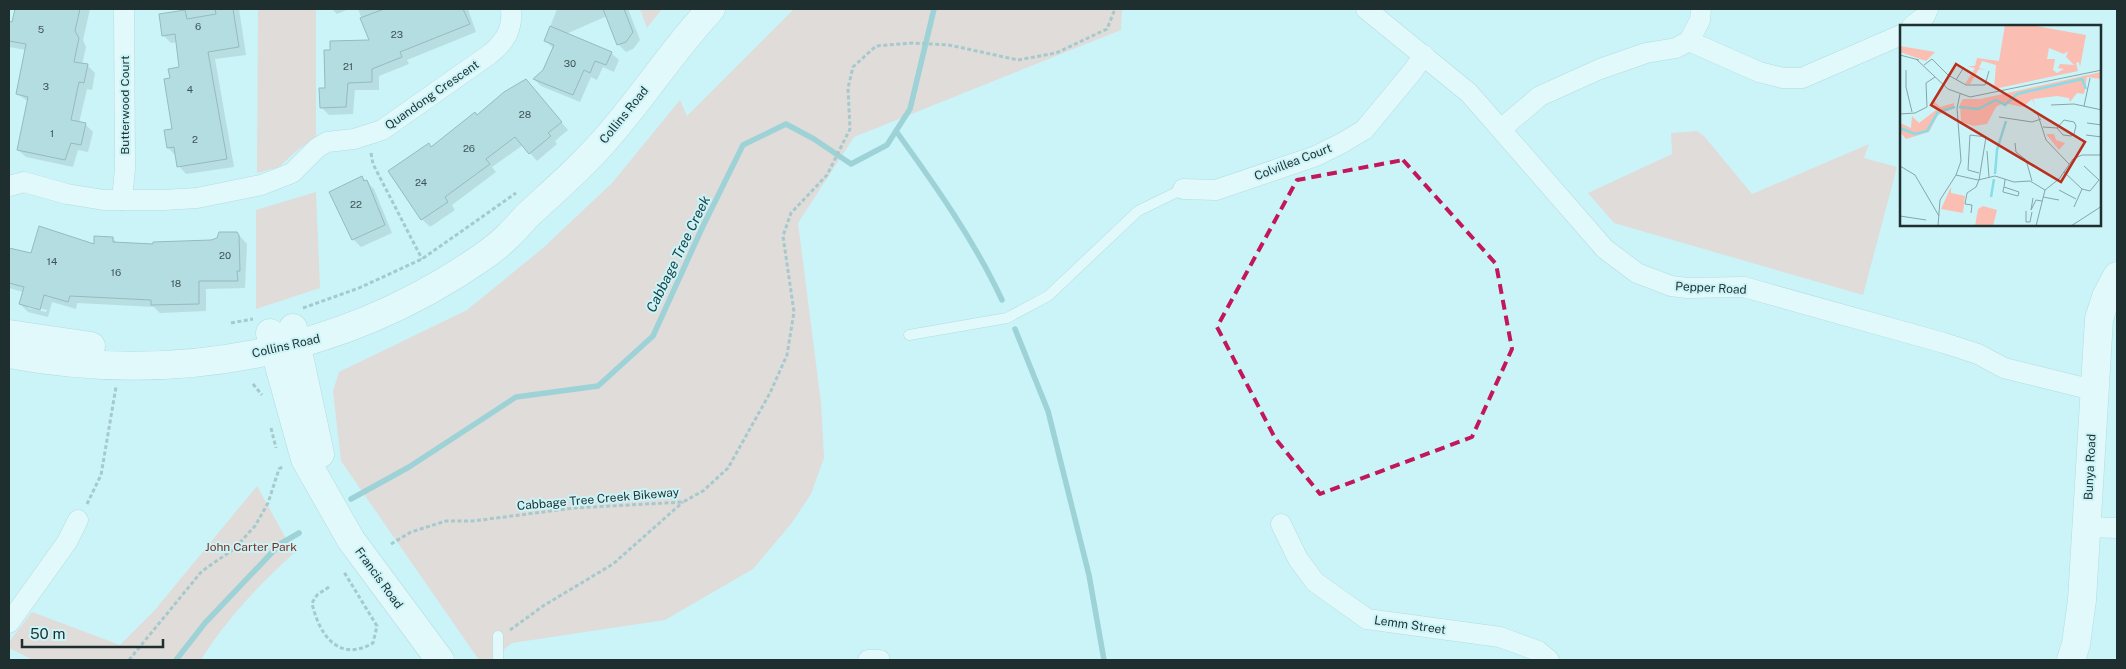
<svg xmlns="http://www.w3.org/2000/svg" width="2126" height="669" font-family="'Public Sans',sans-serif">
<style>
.green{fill:#fbbeb3}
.shadow{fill:#0003;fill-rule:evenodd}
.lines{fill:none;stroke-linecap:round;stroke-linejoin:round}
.stream{stroke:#67a9af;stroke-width:5.5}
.building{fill:#9ac1c5;stroke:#52777b}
.lane-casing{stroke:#97bfc3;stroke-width:11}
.street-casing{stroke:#97bfc3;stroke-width:21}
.secondary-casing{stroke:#97bfc3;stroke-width:29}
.path{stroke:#799698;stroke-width:3;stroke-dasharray:4 2.5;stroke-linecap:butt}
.lane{stroke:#fff;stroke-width:10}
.street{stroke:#fff;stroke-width:20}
.secondary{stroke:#fff;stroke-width:28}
.marked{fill:none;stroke:#c2185b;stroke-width:4;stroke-dasharray:10 6;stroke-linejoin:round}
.labels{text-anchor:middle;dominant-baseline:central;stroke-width:4;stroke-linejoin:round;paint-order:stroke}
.number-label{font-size:10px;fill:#3e5455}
.street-label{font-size:12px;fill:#1f2f30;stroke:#cbf4f8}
.park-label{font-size:12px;fill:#7f2e22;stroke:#cbf4f8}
.water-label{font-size:14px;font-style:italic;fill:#1c4549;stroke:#cbf4f8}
.inset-river{fill:none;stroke:#86dde6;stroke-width:2.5}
.inset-road{fill:none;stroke:#86a5a8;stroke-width:1}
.view{fill:#ba2e1b;fill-opacity:0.15;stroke:#ba2e1b;stroke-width:2.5}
.inset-edge{fill:none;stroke:#1f2f30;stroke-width:2.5}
</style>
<rect width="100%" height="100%" fill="#cbf4f8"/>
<g class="green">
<path d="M258,9h58v129l-16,10 -21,19 -22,6z"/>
<path d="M640,9h22l-15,19z"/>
<path d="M794,9h328l-1,21 -267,107 -56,86 23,180 3,55 -13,36 -20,30 -38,45 -88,51 -153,23 -21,17h-12l-138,-199 -8,-70 6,-19 128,-62 76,-62 69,-65 68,-83 7,16z"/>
<path d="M1697,131l7,5 48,58 117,-50 -5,14 33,9 -34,128 -249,-72 -26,-30 84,-39 -1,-21z"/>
<path d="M316,192l4,96 -64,21v-99z"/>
<path d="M257,486l37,67c-35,32 -68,66 -93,107h-168l-24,-12v-6l23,-30 88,33 34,-34z"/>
</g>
<g class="shadow">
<path d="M16,9h74l-7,31 3,7 -4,18 6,1 7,7 -3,17 -5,-1 -8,34 6,1 8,8 -5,20 -10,-2 -5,17 -47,-10 -8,-7 11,-48 -12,-8 9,-44 -17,-3v-25l4,1z"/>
<path d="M185,9h54l7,46 -31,4 19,108 -48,7 -7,-8 -3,-10 -8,-8 5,-18 -2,-51 10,-11 -4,-26 -6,1 -8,-8 22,-24z"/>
<path d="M332,9h17l-12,5z"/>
<path d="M358,9h110l8,23 -69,28 2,4 -30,12v14h-24l-2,24 -24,1 -8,-8 11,-56 39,-9z"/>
<path d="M557,9h71l12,31 -7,9 -7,3 -8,-8 -11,-28 -41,18 45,19 8,7 -5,12 -11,-5 -6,13 -6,-3 -11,25 -39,-16 -7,-7 10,-8 9,-23 -8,-8z"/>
<path d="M533,89l35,41 -13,11 2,3 -20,17 -14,-16 -31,22 4,5 -44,33 3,5 -25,17 -8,-8 7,-74 3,3 45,-32z"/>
<path d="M362,177l12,12 18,44 -31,14 -8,-8z"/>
<path d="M237,233l10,11 -2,44 -39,1v22l-46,2 -6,-6 -77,-4 -1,6 -24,-7 -4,15 -20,-5 -8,-8 3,-12 -14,-4v-39l23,6 63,-10 18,-7 4,5 37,3 57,-5zM28,305l19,5 -1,2 -18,-4z"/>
</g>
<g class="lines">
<g class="stream">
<path d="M896,131c39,54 78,109 106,169"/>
<path d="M1015,329l33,82 41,164 15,85"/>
<path d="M351,499l58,-32 107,-70 82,-11 55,-50 50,-110 40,-81 43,-21 28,15 37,25 36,-19 23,-36 24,-100"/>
<path d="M176,660l29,-37 75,-79 19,-11"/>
</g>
</g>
<g class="building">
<path d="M15,9h65l-5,22 4,7 -5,24 14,2 -4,19 -5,-1 -8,38 15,3 -5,22 -10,-2 -6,17 -48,-10 11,-53 -12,-3 10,-50 -17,-3v-20l3,1z"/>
<path d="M215,9h18l6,38 -31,5 19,107 -50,8 -3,-20 -7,1 -3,-18 8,-1 -8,-50 6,-1 -2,-9 11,-2 -4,-33 -13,2 -3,-22 26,-4 2,9 29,-5z"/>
<path d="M384,9h79l7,15 -70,28 2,5 -30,12v13l-24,1 -2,24 -26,1 -1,-20h6l-1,-38h6v-9l39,-1 -9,-22z"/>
<path d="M603,9h21l9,23 -7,10 -9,3z"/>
<path d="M550,26l62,26 -6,13 -11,-4 -5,12 -6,-3 -11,25 -40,-16 10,-9 11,-25 -10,-4z"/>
<path d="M526,79l36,43 -14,11 3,3 -22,18 -14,-17 -29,22 4,5 -45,33 3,5 -27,18 -33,-49 41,-28 2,4 44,-35 2,3 27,-23z"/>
<path d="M362,176l2,5 3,-1 18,45 -33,15 -23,-48z"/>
<path d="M39,226l55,18v-8l19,1v5l40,2v-2l58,-2 6,-2 2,-6h18l2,3 1,36h-3l1,10h-39v23l-48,1v-5l-81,-4 -2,6 -24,-7 -4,15 -21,-6 5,-17 -15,-4v-35l22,5z"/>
</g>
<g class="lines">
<defs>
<g id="lane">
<path d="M909,335l98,-17 41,-22 90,-85 45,-22"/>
<path d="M498,636v24"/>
</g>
<g id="street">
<path d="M1366,9l103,84 136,156 32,24 34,13 16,2 57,-1 200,56 34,11 26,14 89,22"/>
<path d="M1912,26l13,-10 3,-7"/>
<path d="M1689,41l70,31 24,6h19l99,-43"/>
<path d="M1501,129l39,-33 60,-27 46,-16 30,-5 13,-7 11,-21 1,-11"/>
<path d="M9,186l15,-4 43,12 37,6h59l34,-2 64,-13 31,-12 25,-25 10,-6 27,-3 28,-9 108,-76c15,-12 23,-25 21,-45"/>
<path d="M1183,189l33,1 100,-34 26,-13 22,-13 48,-58 12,-17"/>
<path d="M122,200l3,-32 -1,-159"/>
<path d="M1281,524l17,35 17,23 52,37 133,18 38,14 11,9"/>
<path d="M2087,527l30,1"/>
<path d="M9,623l58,-81 11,-22"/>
<path d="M868,660h12"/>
</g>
<g id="secondary">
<path d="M293,328l27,126"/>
<path d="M270,333l35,126 46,81 89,120"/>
<path d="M9,334l82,12"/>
<path d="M9,354c166,31 332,1 472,-96 10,-7 21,-15 29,-24 7,-6 13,-15 20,-21 28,-26 57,-51 81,-80 35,-40 63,-85 100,-124"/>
<path d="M2071,660l5,-16 6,-44 17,-281 7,-22 11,-21"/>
</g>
</defs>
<use href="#lane" class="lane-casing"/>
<use href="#street" class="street-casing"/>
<use href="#secondary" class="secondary-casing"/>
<g class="path">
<path d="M371,153l2,11 49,95"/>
<path d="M303,308l56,-20 63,-29 94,-66"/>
<path d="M231,323l22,-4"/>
<path d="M253,384l9,11"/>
<path d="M271,428l5,20"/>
<path d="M87,504l14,-29 15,-88"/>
<path d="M391,544l20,-12 35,-11h27l101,-13 109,-6 20,-11 25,-23 42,-75 17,-38 7,-43 -11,-76 8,-23 36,-38 23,-46 -2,-41 5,-21 23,-21 36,-3 37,2 69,15 38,-7 51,-24 8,-20"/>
<path d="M329,587l-12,8 -5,8c7,32 27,60 61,40l4,-17 -33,-54"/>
<path d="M510,630l33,-24 70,-42 70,-62"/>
<path d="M129,660l73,-89 32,-22 21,-23 13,-23 11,-34 5,-3"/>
</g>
<use href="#lane" class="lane"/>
<use href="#street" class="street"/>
<use href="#secondary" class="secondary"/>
</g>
<path d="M0 0H2126V669H0ZM1403,160l93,104 16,85 -40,88 -152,57 -45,-56 -58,-111 80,-147z" fill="#cbf4f8" fill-opacity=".55" fill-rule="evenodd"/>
<path class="marked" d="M1403,160l93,104 16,85 -40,88 -152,57 -45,-56 -58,-111 80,-147z"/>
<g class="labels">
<g class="number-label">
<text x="198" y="26">6</text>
<text x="41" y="29">5</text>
<text x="397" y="34">23</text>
<text x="570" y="63">30</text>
<text x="348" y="66">21</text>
<text x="46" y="86">3</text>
<text x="190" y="89">4</text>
<text x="525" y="114">28</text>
<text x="52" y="133">1</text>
<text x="195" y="139">2</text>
<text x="469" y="148">26</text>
<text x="421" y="182">24</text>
<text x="356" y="204">22</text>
<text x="225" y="255">20</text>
<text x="52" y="261">14</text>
<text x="116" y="272">16</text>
<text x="176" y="283">18</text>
</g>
<g class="street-label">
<text transform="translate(432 95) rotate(-35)">Quandong Crescent</text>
<text transform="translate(125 105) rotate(-90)">Butterwood Court</text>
<text transform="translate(624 115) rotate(-51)">Collins Road</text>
<text transform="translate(1293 162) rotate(-21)">Colvillea Court</text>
<text transform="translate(1711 288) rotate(3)">Pepper Road</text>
<text transform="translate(286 346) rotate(-13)">Collins Road</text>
<text transform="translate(2090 467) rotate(-87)">Bunya Road</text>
<text transform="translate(598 499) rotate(-5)">Cabbage Tree Creek Bikeway</text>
<text transform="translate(379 578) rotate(54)">Francis Road</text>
<text transform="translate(1410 625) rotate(8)">Lemm Street</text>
</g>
<g class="park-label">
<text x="251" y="547">John Carter Park</text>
</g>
<g class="water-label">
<text transform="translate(678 254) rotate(-64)">Cabbage Tree Creek</text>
</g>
</g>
<g transform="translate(1900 25)">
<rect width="201" height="201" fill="#cbf4f8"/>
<path d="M105,0h26l55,10 -6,32 -1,-5 -3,1 2,8 -84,18 2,-24 -14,-4 -3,7 7,2 -7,-1 -9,15h-5l10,-16 -8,-2h8l2,-8 22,3zM149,23l15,6 4,-3 -2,6 8,8 -14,-1 -2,4 6,1 -7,4 -4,-3 2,-11h-8zM0,21l35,6 -9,9 -26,-9zM201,47v7l-14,-2 -3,17 -7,-1 -7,9 -1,-4 -12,-2 -24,3 3,9 -4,-9 -9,8 -20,-4 -7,4 -9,17 -13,2 -13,-4 -1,-18 3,-5h17zM35,77l5,5 14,-4v5l-16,7 -9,17 -23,7 -6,-7v-9l11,5 1,-12 7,7 17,-13 -3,-7zM146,109h8l2,6 9,3 -6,7zM51,162v6l14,3 -2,17 -22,-4zM83,181l14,4 -4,16h-18l3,-17z" fill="#fbbeb3" fill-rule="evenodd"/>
<path class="inset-river" d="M59,82l19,2 18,-9 9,5 12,-11 65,-15 4,10M0,103l15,6 12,-3 11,-19 17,-5M95,149l2,-24 9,-29M91,172l3,-18"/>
<path class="inset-road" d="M0,30l19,5M16,34l32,30 22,8 132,-27M24,40l8,-6 16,16 18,10h19l4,-14M6,45v17l6,25M56,55l8,-13M151,80l23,-1 28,6M184,81l6,-28M137,87l9,28 23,24M0,89l15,-1 12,-6 -1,-24 9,-6M99,92l33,5 9,-3M187,98l15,2M143,102l14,1 6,7 8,1 3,-2 2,-8 -2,-4 -10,-2 -7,8M186,110l16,2M115,118l1,9 10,8 6,21M87,126l2,26M0,141l15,9 24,41M164,147l18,17 8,2 9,-11 -15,-14M56,150l22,5 17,-4 19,6 16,-1 15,9 14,-11 14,-20 9,-4h20M79,155l7,-43 -16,-2 -2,35 11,3M104,162l15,5 -1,4 -15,-4v-1l1,-4 1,-7v-1M159,165l17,9M143,172l16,3M133,173l-2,12 5,-10 6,1M174,182l8,-18M126,186v11h4l2,-10M71,188l1,-8 -7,-1 2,-11 9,-6 3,-7M0,191l26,4M38,201l2,-26 16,-25 5,-14 -4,-53 3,-14M136,201l9,-36M171,201l31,-20"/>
<path class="view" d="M56,39l129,78 -24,40 -130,-77z"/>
<rect width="201" height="201" class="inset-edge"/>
</g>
<rect width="2126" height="669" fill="none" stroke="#1f2f30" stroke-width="20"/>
<path d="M22 639v8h141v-8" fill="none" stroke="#1f2f30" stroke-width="2.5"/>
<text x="30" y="639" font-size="15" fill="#1f2f30" stroke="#cbf4f8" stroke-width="4" paint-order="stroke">50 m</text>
</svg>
